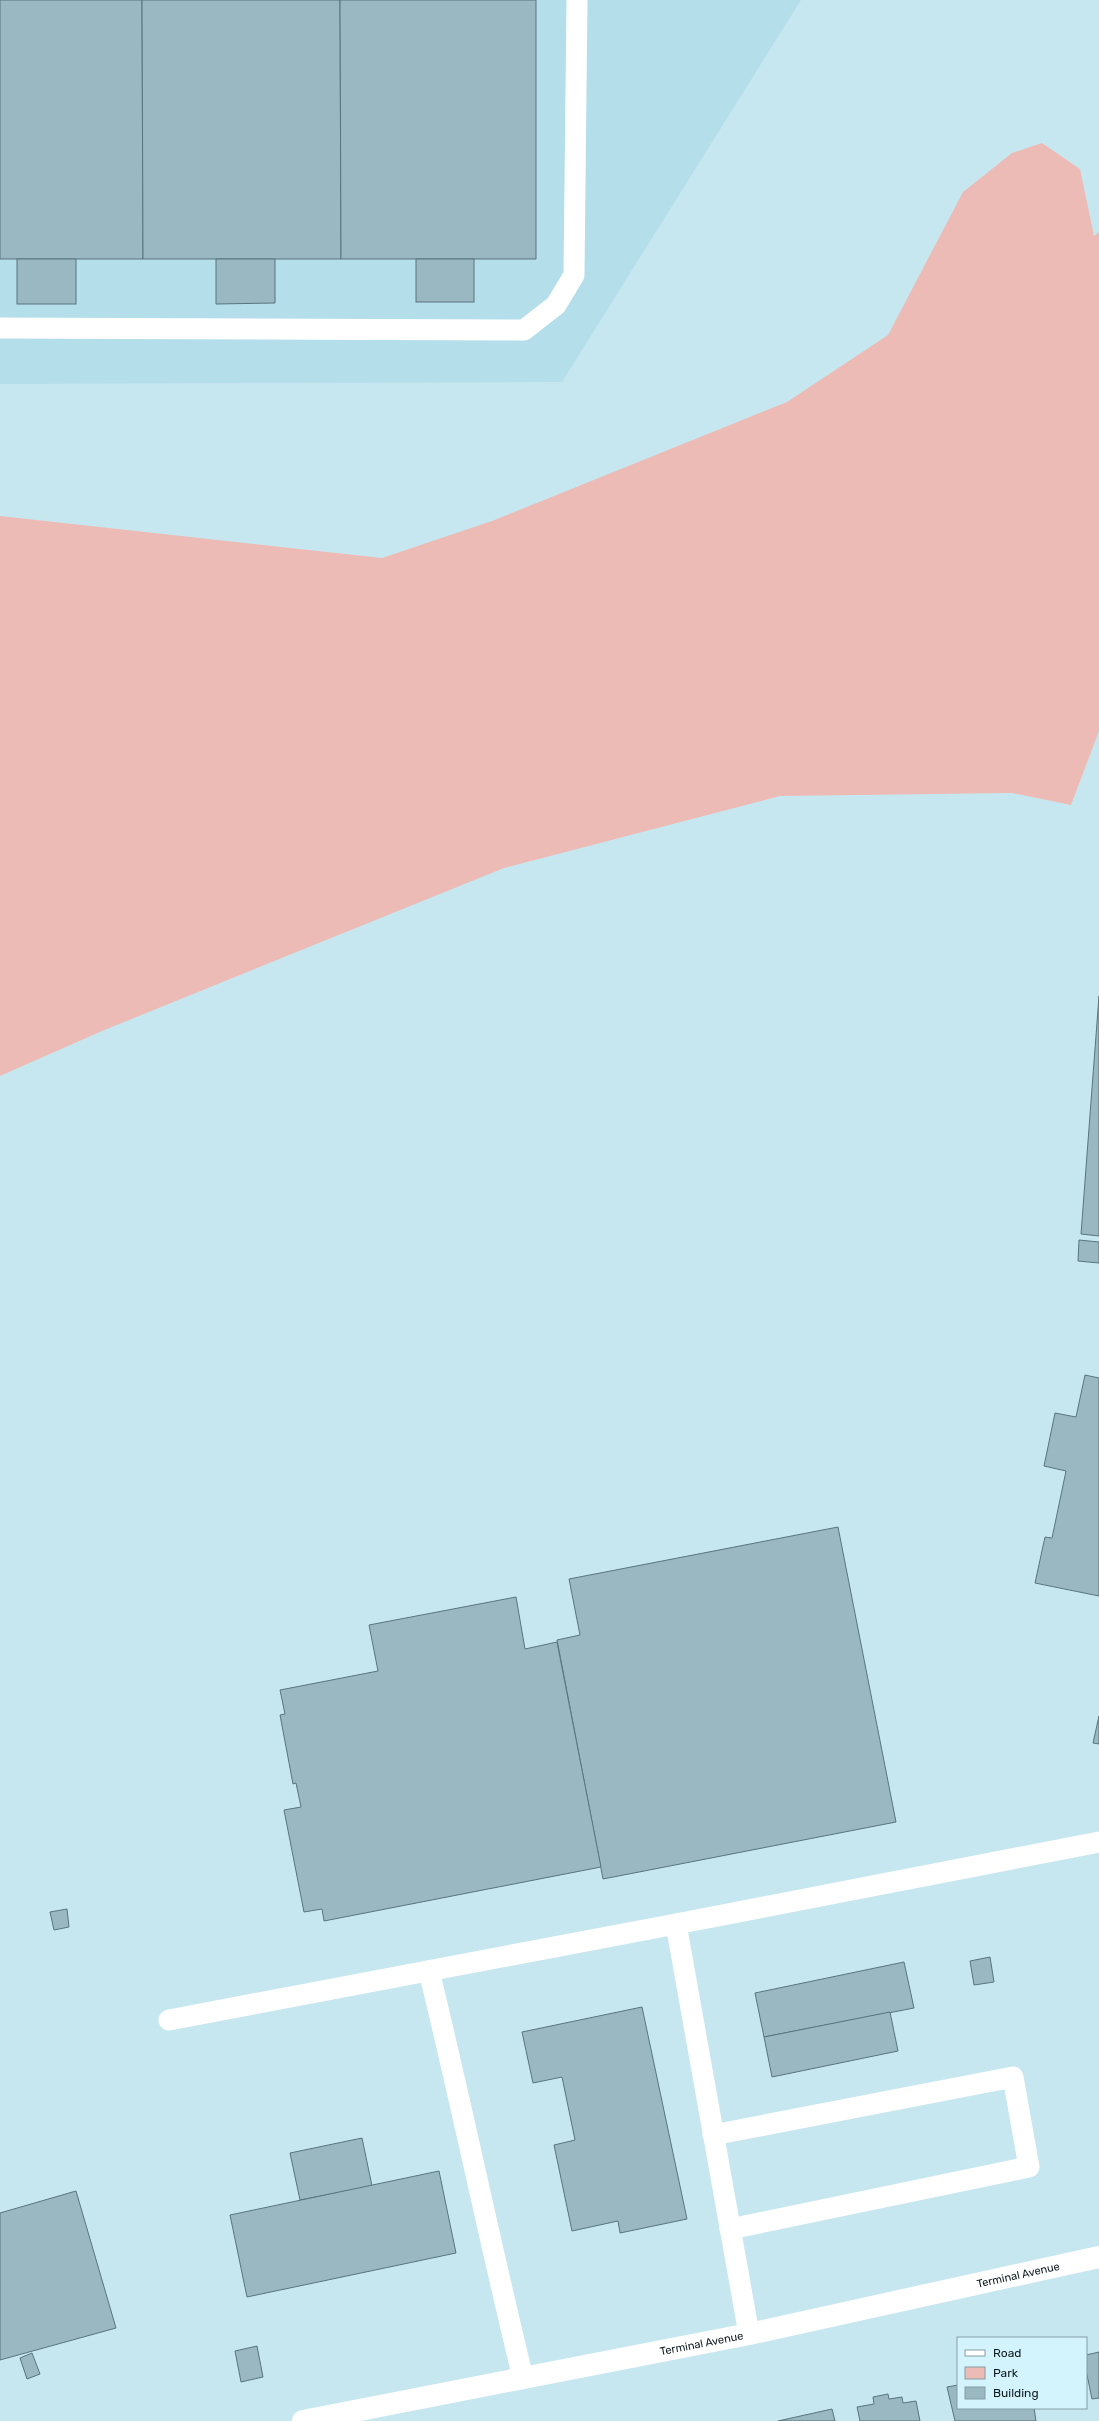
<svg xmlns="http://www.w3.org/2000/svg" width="1099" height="2421" font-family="Rubik,sans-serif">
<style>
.built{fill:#b4deea}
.green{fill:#edbbb5}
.building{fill:#99b8c1;stroke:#58757e}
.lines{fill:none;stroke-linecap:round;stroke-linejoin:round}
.service{stroke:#fff;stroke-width:21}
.tertiary{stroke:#fff;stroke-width:22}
.labels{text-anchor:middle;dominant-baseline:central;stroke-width:3.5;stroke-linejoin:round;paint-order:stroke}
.street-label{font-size:11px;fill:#0e1a1d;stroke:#d4f4fd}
</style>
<rect width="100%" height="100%" fill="#c7e7f0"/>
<path class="built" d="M0,0h801l-239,382 -562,2z"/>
<path class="green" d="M1042,143l38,26 14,67 5,-4v499l-28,74 -59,-12 -232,3 -276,72 -402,163 -102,45v-560l382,42 110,-37 295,-119 101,-67 75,-143 49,-39z"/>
<g class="building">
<path d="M0,0h142l1,259h-143z"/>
<path d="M142,0h198l1,259h-198z"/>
<path d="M340,0h196v259h-195z"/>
<rect x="17" y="259" width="59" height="45"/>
<path d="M216,259h59v44l-59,1z"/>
<rect x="416" y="259" width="58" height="43"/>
<path d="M1099,996v240l-18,-2z"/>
<path d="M1079,1240l20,2v21l-21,-2z"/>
<path d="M1085,1375l14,3v218l-64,-13 10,-46 7,1 14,-67 -22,-5 11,-53 21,4z"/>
<path d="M838,1527l58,295 -293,57 -46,-239 23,-5 -11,-56z"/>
<path d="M516,1597l9,52 32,-7 44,225 -277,54 -2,-12 -18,3 -20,-102 17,-3 -5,-24 -3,1 -13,-69 5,-1 -5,-24 98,-19 -9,-46z"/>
<path d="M1099,1716v28l-6,-1z"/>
<path d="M67,1909l2,18 -15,3 -4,-18z"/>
<path d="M990,1957l4,25 -20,3 -4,-24z"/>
<path d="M904,1962l10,46 -150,29 -9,-44z"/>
<path d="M642,2007l45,212 -67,14 -2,-12 -46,10 -18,-86 21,-5 -13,-63 -29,6 -11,-51z"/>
<path d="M890,2012l8,39 -126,26 -8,-40z"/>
<path d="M362,2138l10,48 -72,14 -10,-47z"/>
<path d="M439,2171l17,82 -209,44 -17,-82z"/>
<path d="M76,2191l40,137 -116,32v-147z"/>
<path d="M257,2346l6,31 -22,5 -6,-31z"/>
<path d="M1099,2352v46l-7,1 -6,-29v-15z"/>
<path d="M32,2353l8,21 -13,5 -7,-21z"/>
<path d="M958,2385v23h76l2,13h-81l-8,-34z"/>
<path d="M888,2394l1,5 13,-2 1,6 13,-2 4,20h-60l-3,-14 17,-3 -1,-7z"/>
<path d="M832,2409l3,12h-57z"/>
</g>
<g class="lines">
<g class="service">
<path d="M0,328l524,2 32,-25 18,-30 3,-275"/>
<path d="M676,1924l423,-82"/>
<path d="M429,1971c33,135 61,272 94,407"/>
<path d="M169,2020l507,-96 73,410"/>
<path d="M713,2135l300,-58 16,90 -299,62"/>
</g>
<path class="tertiary" id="s1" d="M303,2421l446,-87 350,-77"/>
</g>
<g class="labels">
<g class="street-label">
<text stroke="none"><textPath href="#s1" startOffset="730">Terminal Avenue</textPath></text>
<text stroke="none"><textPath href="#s1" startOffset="406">Terminal Avenue</textPath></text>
</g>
</g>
<rect x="957" y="2337" width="130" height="72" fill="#d4f4fd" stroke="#859da3"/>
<rect x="965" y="2350" width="20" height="6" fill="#ffffff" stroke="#859da3"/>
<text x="993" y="2357" font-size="12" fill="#0e1a1d">Road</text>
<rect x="965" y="2367" width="20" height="12" fill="#edbbb5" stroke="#859da3"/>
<text x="993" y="2377" font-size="12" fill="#0e1a1d">Park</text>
<rect x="965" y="2387" width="20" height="12" fill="#99b8c1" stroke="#859da3"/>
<text x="993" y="2397" font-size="12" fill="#0e1a1d">Building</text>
</svg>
